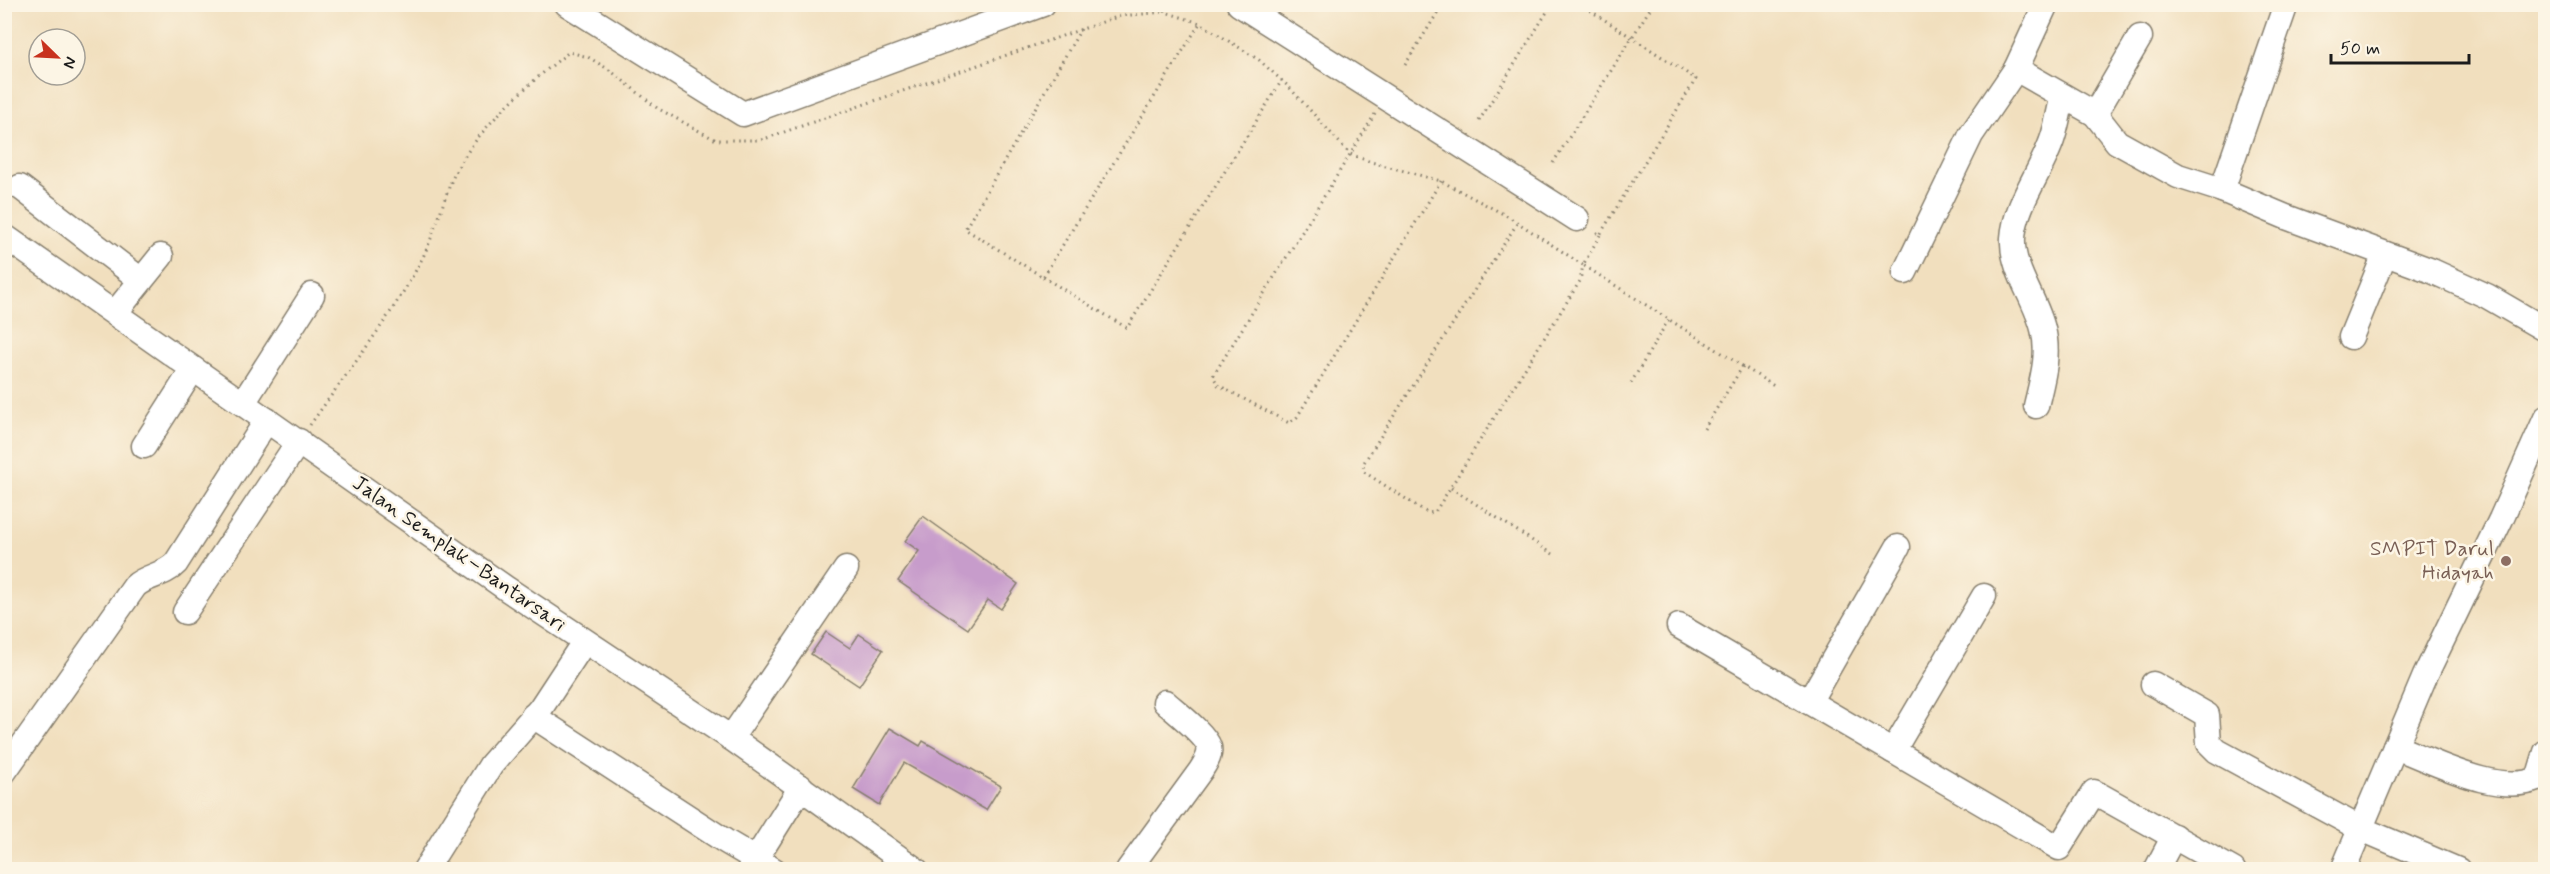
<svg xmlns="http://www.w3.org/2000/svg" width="2550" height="874" font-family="Mynerve,sans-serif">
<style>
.building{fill:#c79ccb}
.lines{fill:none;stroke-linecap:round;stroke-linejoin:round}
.minor-casing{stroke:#867e6d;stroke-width:27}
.path{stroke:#867e6d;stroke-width:3;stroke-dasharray:1.5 4.5;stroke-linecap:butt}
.minor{stroke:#fff;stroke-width:24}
.education-dot{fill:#8d6e63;stroke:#fcf5e5;stroke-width:2}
.labels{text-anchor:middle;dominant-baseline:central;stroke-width:5;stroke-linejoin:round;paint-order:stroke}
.education-label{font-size:21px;fill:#785e54;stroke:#fcf5e5;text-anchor:end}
.street-label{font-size:21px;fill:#1c1c1c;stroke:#fcf5e5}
</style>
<rect width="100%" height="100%" fill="#fcf5e5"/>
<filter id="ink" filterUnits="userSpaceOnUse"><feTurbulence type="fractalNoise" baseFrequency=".0167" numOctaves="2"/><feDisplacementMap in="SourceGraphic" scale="12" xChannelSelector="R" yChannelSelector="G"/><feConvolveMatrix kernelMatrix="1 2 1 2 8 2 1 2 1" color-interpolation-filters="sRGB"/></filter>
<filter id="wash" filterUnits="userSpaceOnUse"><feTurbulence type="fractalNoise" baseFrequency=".008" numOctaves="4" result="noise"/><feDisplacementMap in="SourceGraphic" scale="24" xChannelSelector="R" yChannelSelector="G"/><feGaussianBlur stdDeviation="1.35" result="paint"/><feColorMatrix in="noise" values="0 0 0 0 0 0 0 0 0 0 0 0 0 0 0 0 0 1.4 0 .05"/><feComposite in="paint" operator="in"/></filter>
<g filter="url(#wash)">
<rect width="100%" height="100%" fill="#f1dfbe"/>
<g id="blocks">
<g class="building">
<path d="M923,516l95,68 -17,25 -13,-9 -20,29 -70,-48 21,-30 -14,-10z"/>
<path d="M826,632l24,16 9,-14 24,16 -24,36 -48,-32z"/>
<path d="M890,728l30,18 3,-5 78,45 -15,24 -82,-47 -25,42 -26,-16z"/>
</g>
</g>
</g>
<g filter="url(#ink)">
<use href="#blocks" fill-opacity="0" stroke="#867e6d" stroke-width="1.5"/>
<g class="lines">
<defs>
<g id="minor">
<path d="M567,4l176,110 300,-110"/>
<path d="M1239,4l338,215"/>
<path d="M2016,69l79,45 22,28 61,34 44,14 64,27 146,54 55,25 59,34"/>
<path d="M2095,114l45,-77"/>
<path d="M20,187l121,93"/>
<path d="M2222,190l64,-186"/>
<path d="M4,236l503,353 224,149 185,132"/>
<path d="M1905,272l66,-137 45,-66 30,-65"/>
<path d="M115,313l46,-57"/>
<path d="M2351,337l34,-83"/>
<path d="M243,403l69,-108"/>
<path d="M2036,406c6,-26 14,-51 7,-77 -7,-30 -32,-60 -30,-91 2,-33 28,-66 39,-98 5,-14 7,-30 11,-44"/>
<path d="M144,446l49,-77"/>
<path d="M185,612l114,-171"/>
<path d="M1679,626l380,222 35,-56 139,78"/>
<path d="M2153,684l54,31 2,28 8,8 142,77 99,42"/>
<path d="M1809,702l89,-155"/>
<path d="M533,716l192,125 49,29"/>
<path d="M731,738l115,-169"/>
<path d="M2395,747c39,14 101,49 143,32l8,-27"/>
<path d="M1893,751l91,-155"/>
<path d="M4,772l131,-186c12,-11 29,-10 41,-23l91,-143"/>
<path d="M425,870l66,-105 49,-56 44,-67"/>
<path d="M749,870l52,-83"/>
<path d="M1128,870l73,-100c4,-7 10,-14 8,-23 -3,-12 -34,-36 -44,-45"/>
<path d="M2156,870l18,-34"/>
<path d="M2343,870l82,-194 76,-157 45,-101"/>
</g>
</defs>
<use href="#minor" class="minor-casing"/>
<g class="path">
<path d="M1164,4l1,8 35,11 59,37 29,26 62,68 21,8 70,19 68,36 74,48 -3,16 -145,231 -7,1 -64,-41 -1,-8 155,-242"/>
<path d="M1580,4l116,75 -92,149 -4,7 -7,-5"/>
<path d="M1081,29l-116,200 78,48 157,-254"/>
<path d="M1405,65l38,-61"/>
<path d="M1375,114l-162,262 5,9 71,38 8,-6 144,-236"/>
<path d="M1479,121l73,-117"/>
<path d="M1553,163l100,-159"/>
<path d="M1600,235l-17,30 191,121"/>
<path d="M1043,277l84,51 155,-248"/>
<path d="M1631,383l38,-64"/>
<path d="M310,425c38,-54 81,-107 112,-166 12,-24 19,-51 29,-77 20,-49 77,-98 118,-130l19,5 23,14 46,37 59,32h45l359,-124 45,-4"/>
<path d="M1704,429l39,-63"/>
<path d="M1451,488l102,66"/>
</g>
<use href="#minor" class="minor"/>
</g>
</g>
<circle class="education-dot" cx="2506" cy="561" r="6"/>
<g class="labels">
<g class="education-label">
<text x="2494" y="549">SMPIT Darul<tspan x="2494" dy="24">Hidayah</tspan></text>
</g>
<g class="street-label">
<text transform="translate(459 554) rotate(35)">Jalan Semplak–Bantarsari</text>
</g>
</g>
<rect width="2550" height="874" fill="none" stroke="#fcf5e5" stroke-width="24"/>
<g transform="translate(57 57) rotate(114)"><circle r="28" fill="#fcf5e5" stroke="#a29e95" stroke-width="1.5"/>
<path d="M0-4.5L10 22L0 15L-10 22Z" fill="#c8321e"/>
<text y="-9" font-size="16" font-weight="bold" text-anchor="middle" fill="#1c1c1c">N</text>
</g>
<path d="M2331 54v9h138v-9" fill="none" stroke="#1c1c1c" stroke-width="3"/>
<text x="2340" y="54" font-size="18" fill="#1c1c1c" stroke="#fcf5e5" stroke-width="4.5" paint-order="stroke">50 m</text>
</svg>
